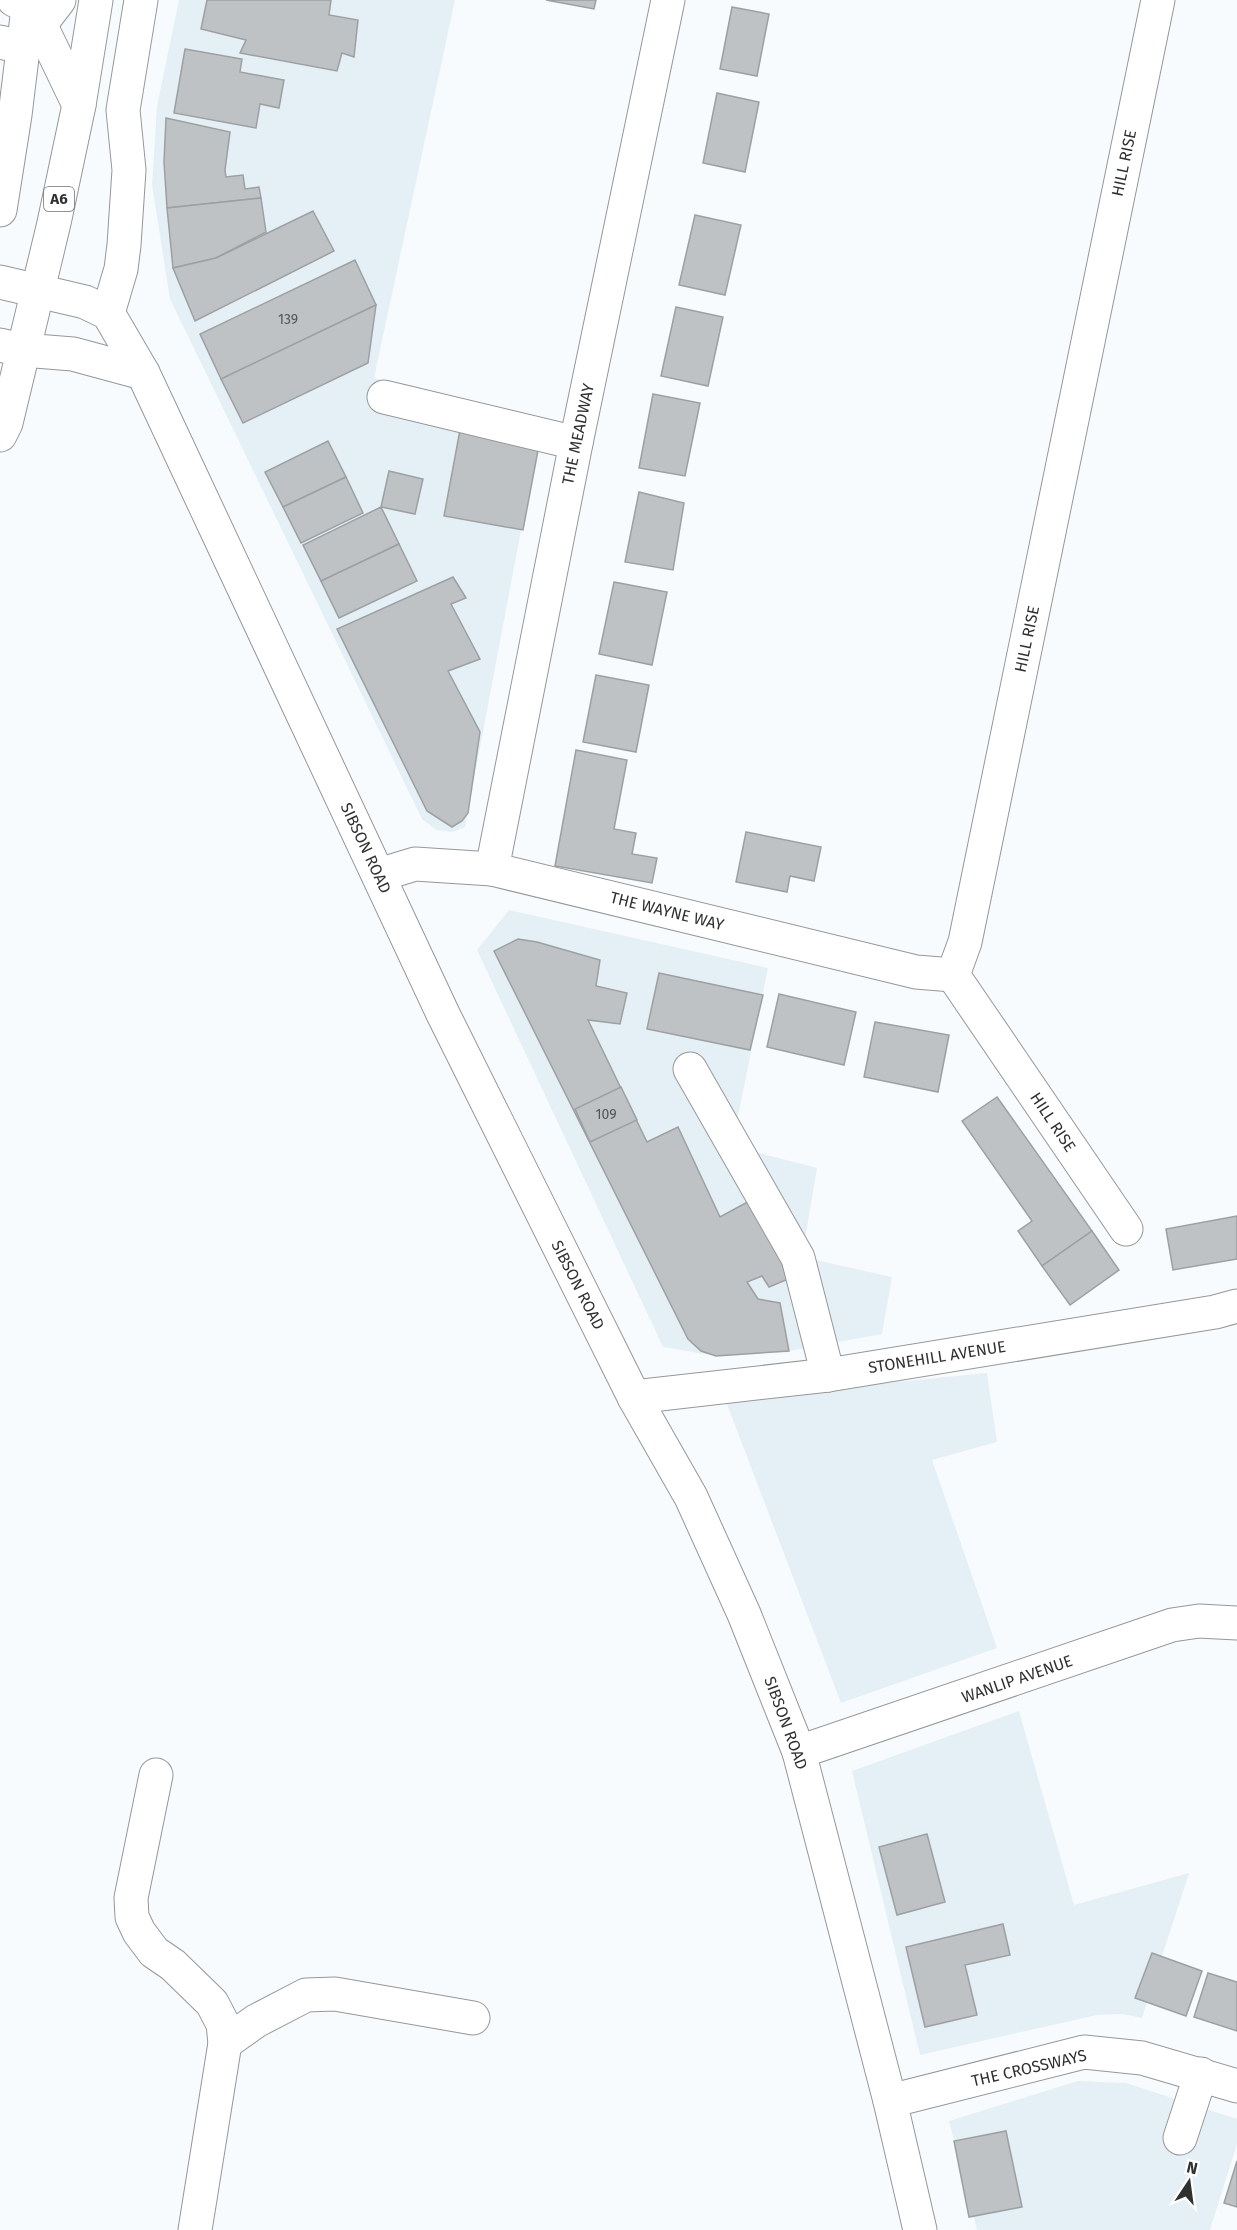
<svg xmlns="http://www.w3.org/2000/svg" width="1237" height="2230" font-family="'Fira Sans',sans-serif">
<style>
.built{fill:#e5f0f6}
.building{fill:#bfc2c4;stroke:#9da0a2;stroke-width:1.5}
.lines{fill:none;stroke-linecap:round;stroke-linejoin:round}
.minor-casing{stroke:#959799;stroke-width:35}
.highway-casing{stroke:#959799;stroke-width:35}
.minor{stroke:#fff;stroke-width:33}
.highway{stroke:#fff;stroke-width:33}
.labels{text-anchor:middle;dominant-baseline:central;stroke-width:5;stroke-linejoin:round;paint-order:stroke}
.number-label{font-size:14px;fill:#535556}
.shield{fill:#fff;stroke:#6d6f6f;stroke-width:1.5}
.shield-label{font-size:15px;font-weight:bold;fill:#2f3131}
.street-label{font-size:16px;fill:#2f3131;stroke:#fff}
</style>
<rect width="100%" height="100%" fill="#f8fbfd"/>
<g class="built">
<path d="M179,0h276l-81,378 168,41 -77,408 -13,5 -16,-2 -14,-11 -252,-520 -18,-114 5,-79z"/>
<path d="M509,910l259,58 -36,178 85,22 -15,89 90,20 -10,57 -93,17 -73,5 -53,-9 -186,-397z"/>
<path d="M987,1373l10,69 -65,18 65,188 -156,55 -116,-304z"/>
<path d="M1019,1711l55,194 115,-32 -47,145 -19,-4 -26,1 -177,40 -68,-284z"/>
<path d="M1078,2081l48,2 111,36v25l-27,86h-233l-28,-109z"/>
</g>
<g class="building">
<path d="M207,0h124l-2,15 29,5 -4,37 -12,-4 -5,18 -97,-18 6,-13 -45,-11z"/>
<path d="M546,0h50l-2,9z"/>
<path d="M732,7l37,7 -12,62 -37,-7z"/>
<path d="M185,49l57,10 -2,13 44,8 -5,28 -19,-4 -4,24 -82,-15z"/>
<path d="M717,93l42,9 -14,70 -42,-9z"/>
<path d="M166,118l64,14 -5,38 1,7 17,-2 2,14 14,-2 2,11 -94,10 -3,-46z"/>
<path d="M261,198l5,34 -50,26 -43,10 -6,-60z"/>
<path d="M313,211l21,40 -139,70 -22,-53 43,-10z"/>
<path d="M695,215l46,10 -16,70 -46,-10z"/>
<path d="M355,260l21,45 -155,74 -21,-45z"/>
<path d="M376,305l-8,58 -125,60 -22,-44z"/>
<path d="M676,307l47,10 -15,69 -47,-10z"/>
<path d="M653,394l47,9 -15,73 -46,-8z"/>
<path d="M460,430l79,15 -16,85 -79,-14z"/>
<path d="M328,441l18,36 -63,30 -18,-35z"/>
<path d="M389,471l34,8 -8,35 -34,-7z"/>
<path d="M346,477l17,36 -62,30 -18,-36z"/>
<path d="M639,492l45,11 -11,67 -48,-8z"/>
<path d="M381,507l18,37 -78,37 -18,-36z"/>
<path d="M399,544l18,37 -78,37 -18,-37z"/>
<path d="M453,577l13,21 -15,6 29,55 -32,12 32,61 -12,81 -6,8 -10,6 -25,-16 -90,-182z"/>
<path d="M614,582l53,10 -15,73 -53,-11z"/>
<path d="M596,675l53,10 -13,67 -53,-10z"/>
<path d="M576,750l51,10 -13,69 22,4 -4,21 25,4 -5,25 -97,-17z"/>
<path d="M746,832l75,15 -7,34 -24,-5 -3,16 -51,-10z"/>
<path d="M518,939l19,3 63,18 -4,26 31,7 -7,31 -32,-4 59,122 31,-15 42,90 33,-18 45,76 -29,12 -7,-11 -15,6 11,17 22,4 9,48 -73,5 -15,-5 -13,-12 -194,-388z"/>
<path d="M659,973l104,22 -13,55 -103,-21z"/>
<path d="M779,994l77,18 -12,53 -77,-18z"/>
<path d="M875,1022l74,13 -11,57 -74,-15z"/>
<path d="M621,1087l16,33 -47,22 -15,-33z"/>
<path d="M997,1097l95,134 -50,35 -24,-35 14,-10 -70,-100z"/>
<path d="M1237,1216v43l-64,11 -7,-41z"/>
<path d="M1092,1231l27,39 -49,35 -28,-39z"/>
<path d="M927,1834l18,68 -48,13 -18,-68z"/>
<path d="M1003,1924l7,31 -45,10 12,50 -52,12 -19,-80z"/>
<path d="M1152,1953l50,18 -16,45 -51,-18z"/>
<path d="M1208,1973l29,9v49l-43,-14z"/>
<path d="M1006,2131l16,76 -53,10 -15,-76z"/>
<path d="M1237,2161v46l-13,-4z"/>
</g>
<g class="lines">
<defs>
<g id="minor">
<path d="M14,0l14,6 12,18 39,81"/>
<path d="M0,42l23,5 36,-47"/>
<path d="M0,282l85,20 23,11 35,60 300,641 191,383 57,100 53,117 55,138 91,349 30,129"/>
<path d="M108,313l13,-44 3,-24 5,-75 -6,-60 18,-110"/>
<path d="M0,345l23,5 50,4 70,19"/>
<path d="M384,397l192,46"/>
<path d="M492,869l84,-426 92,-443"/>
<path d="M379,875l36,-11 77,5 424,103 37,3"/>
<path d="M690,1069l108,189 30,117"/>
<path d="M1126,1229l-173,-254 12,-33 193,-942"/>
<path d="M634,1397l194,-22 387,-63 22,-6"/>
<path d="M799,1752l373,-127 27,-4 38,2"/>
<path d="M156,1775l-25,123 1,19 7,15 15,20 19,13 39,38 11,21 2,19 -30,187"/>
<path d="M225,2043l31,-22 50,-26 29,-1 138,24"/>
<path d="M890,2101l194,-49 58,6 95,28"/>
<path d="M1180,2138l21,-64"/>
</g>
<g id="highway">
<path d="M0,210l15,-95 14,-115"/>
<path d="M0,435l6,-12 48,-200 25,-118 17,-105"/>
</g>
</defs>
<use href="#minor" class="minor-casing"/>
<use href="#highway" class="highway-casing"/>
<use href="#minor" class="minor"/>
<use href="#highway" class="highway"/>
</g>
<g class="labels">
<g class="number-label">
<text x="288" y="319">139</text>
<text x="606" y="1114">109</text>
</g>
<rect class="shield" x="44" y="187" width="30" height="24" rx="4.5"/>
<g class="shield-label">
<text x="59" y="199">A6</text>
</g>
<g class="street-label">
<text transform="translate(1124 163) rotate(-78)">HILL RISE</text>
<text transform="translate(578 434) rotate(-78)">THE MEADWAY</text>
<text transform="translate(1027 639) rotate(-78)">HILL RISE</text>
<text transform="translate(366 848) rotate(65)">SIBSON ROAD</text>
<text transform="translate(667 911) rotate(14)">THE WAYNE WAY</text>
<text transform="translate(1053 1122) rotate(56)">HILL RISE</text>
<text transform="translate(578 1285) rotate(63)">SIBSON ROAD</text>
<text transform="translate(937 1357) rotate(-9)">STONEHILL AVENUE</text>
<text transform="translate(1017 1679) rotate(-19)">WANLIP AVENUE</text>
<text transform="translate(786 1723) rotate(70)">SIBSON ROAD</text>
<text transform="translate(1029 2068) rotate(-13)">THE CROSSWAYS</text>
</g>
</g>
<g transform="translate(1189 2182) rotate(13)" stroke="#ffffff" stroke-width="4.5" paint-order="stroke">
<path d="M0-4.5L10 22L0 15L-10 22Z" fill="#2f3131"/>
<text y="-9" font-size="16" font-weight="bold" text-anchor="middle" fill="#2f3131">N</text>
</g>
</svg>
